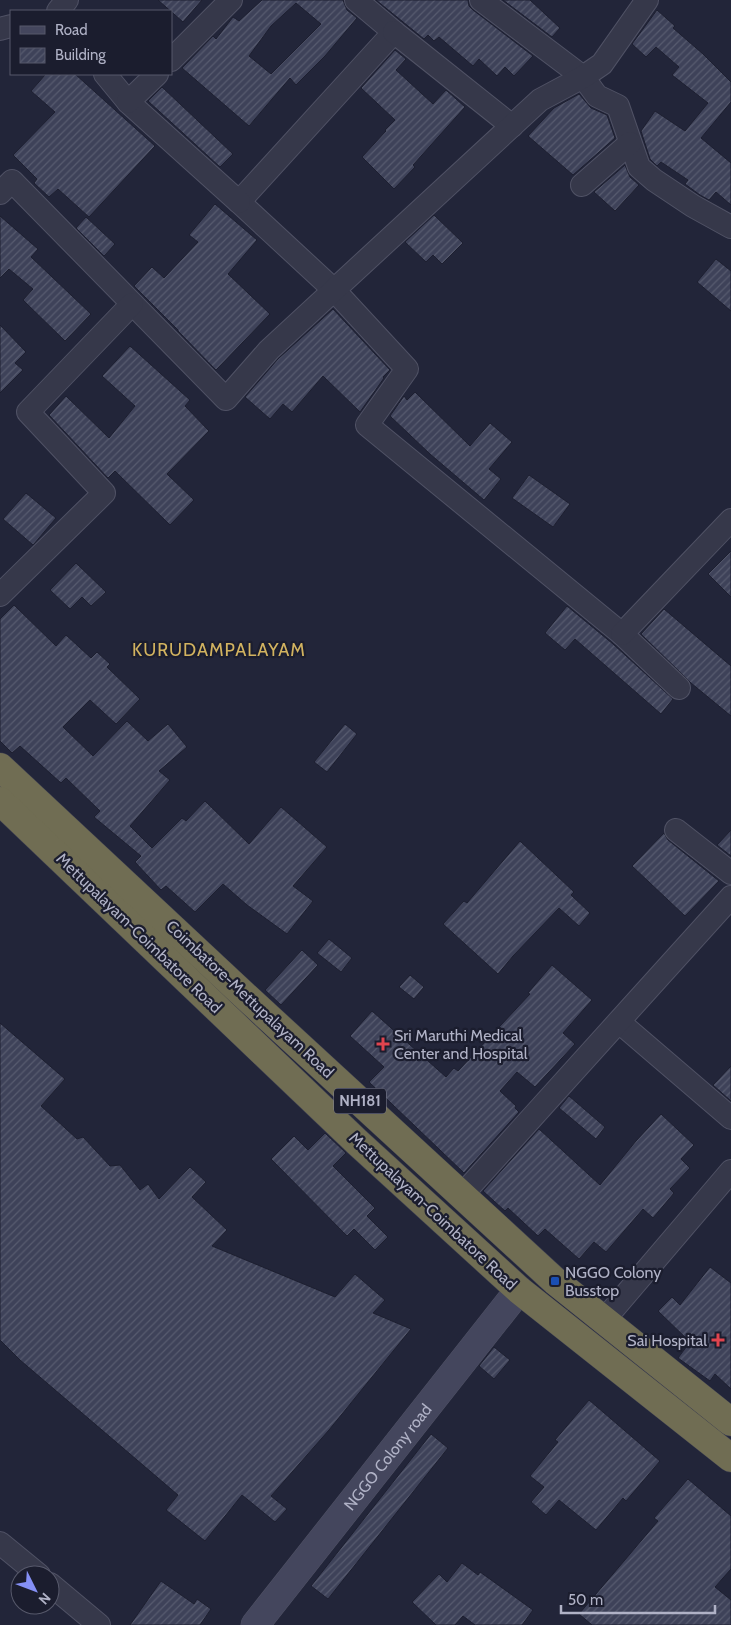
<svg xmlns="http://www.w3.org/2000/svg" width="731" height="1625" font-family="Cabin,sans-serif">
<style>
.building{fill:url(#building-hatch);stroke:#1d1f30;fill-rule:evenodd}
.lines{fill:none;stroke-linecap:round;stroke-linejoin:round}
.street-casing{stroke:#505265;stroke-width:24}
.secondary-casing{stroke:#505265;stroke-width:29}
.highway-casing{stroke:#3d3f51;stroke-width:29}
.street{stroke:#36384a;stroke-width:22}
.secondary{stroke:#44465d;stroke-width:28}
.highway{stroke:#706d53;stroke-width:28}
.health-dot{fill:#e0444e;stroke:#1b1d2e;stroke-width:2}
.transit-dot{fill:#1a4fb4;stroke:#1b1d2e;stroke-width:2}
.labels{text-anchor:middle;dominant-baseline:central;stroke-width:4.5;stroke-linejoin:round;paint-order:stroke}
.shield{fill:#1b1d2e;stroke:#838598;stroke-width:1}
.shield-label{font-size:15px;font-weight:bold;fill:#b0b2c6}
.street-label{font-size:16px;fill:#b0b2c6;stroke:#1b1d2e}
.poi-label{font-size:16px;fill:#b0b2c6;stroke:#1b1d2e;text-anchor:start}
.neighbourhood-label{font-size:18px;letter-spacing:1px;fill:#d2b360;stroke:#1b1d2e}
</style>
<defs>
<pattern id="building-hatch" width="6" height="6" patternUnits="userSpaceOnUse" patternTransform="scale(1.25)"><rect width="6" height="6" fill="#3e4259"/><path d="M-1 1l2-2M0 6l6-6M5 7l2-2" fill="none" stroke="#575b6f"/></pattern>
</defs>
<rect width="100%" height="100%" fill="#222539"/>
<g class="building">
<path d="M158,0h44l-19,22z"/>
<path d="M262,0h81l4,10 10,8 -32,38 -29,29 -6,-7 -41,48 -67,-58 31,-32 3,3 17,-22 6,4zM296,3l25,21 -50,50 -22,-18 22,-30z"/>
<path d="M376,0h92l1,6 4,4 60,46 -19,20 -9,-9 -8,9 -18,-17 -6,7 -34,-29 -5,4 -6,-6 -4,4z"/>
<path d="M503,0h27l30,28 -8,9z"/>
<path d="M657,10l18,16 -2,2 30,26 28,28v20l-30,36 30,25v42l-15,-13 -7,8 -9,-5 -15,-11 3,-4 -27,-18 -4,4 -7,-7 -9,-28 14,-20 30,20 23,-28 -36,-28 7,-8 -23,-20 -10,10 -14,-13z"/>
<path d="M395,50l11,9 -10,11 37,34 13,-14 19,17 -52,58 2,2 -21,22 -32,-32 24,-26 -1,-1 10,-10 -34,-32z"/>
<path d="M46,74h29l80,72 -66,71 -31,-28 -9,8 -15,-14 3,-4 -24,-24 42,-43 -24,-21z"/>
<path d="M162,87l71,67 -13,13 -72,-66z"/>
<path d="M579,94l12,14 16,7 8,23 -42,37 -45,-39 26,-28z"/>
<path d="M625,165l5,12 9,8 -24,26 -21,-19z"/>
<path d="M215,204l42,36 -29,34 42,40 -54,56 -38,-39v-1l-44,-44 18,-19 12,11 34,-36 -9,-7z"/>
<path d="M434,215l29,28 -21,21 -9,-9 -7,7 -21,-20z"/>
<path d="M0,216l38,33 -7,8 60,57 -26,27 -42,-41 10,-11 -24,-20 -9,9z"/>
<path d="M86,217l29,27 -11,12 -28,-28z"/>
<path d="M716,259l15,12v40l-34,-29z"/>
<path d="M333,309l57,61 -7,7 1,1 -24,34 -37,-36 -31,36 -9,-8 -13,15 -25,-22 33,-38z"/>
<path d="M0,325l26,27 -11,11 8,7 -23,23z"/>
<path d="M130,346l60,54 -5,6 24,25 -42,43 27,26 -24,25 -55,-54 -7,7 -59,-63 17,-19 43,42 26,-32 -33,-30z"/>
<path d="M415,392l55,54 20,-23 22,19 -23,27 12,10 -17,21 -54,-46 -40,-38 14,-20 3,4z"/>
<path d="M529,475l41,29 -17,23 -41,-29z"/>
<path d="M26,493l30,25 -23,27 -30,-26z"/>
<path d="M731,551v46l-23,-23z"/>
<path d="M76,563l30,29 -15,14 -9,-9 -12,12 -20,-19z"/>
<path d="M14,605l42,41 10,-11 25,23 6,-6 13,12 -3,3 33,32 -24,25 -26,-24 -27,27 30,29 34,-35 21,20 20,-17 19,23 -28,24 11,9 -40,46 22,22 30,-30 4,3 19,-20 44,43 32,-37 46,40 -34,39 20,15 -26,33 -40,-29 -24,-21 -28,28 -29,-26 -5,4 -26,-28 6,-6 -47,-39 6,-6 -34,-33 -5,5 -41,-37 -8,7 -12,-12v-122z"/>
<path d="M567,606l46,38 60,55 -12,15 -86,-75 -10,11 -20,-17z"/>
<path d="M664,609l67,57v50l-40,-33 -50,-49z"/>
<path d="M345,724l12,10 -30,38 -13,-10z"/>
<path d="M731,830v26l-14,-11z"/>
<path d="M664,833l4,7 51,41 -34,35 -53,-50z"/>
<path d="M520,841l54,51 -3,3 19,18 -11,13 -20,-18 -46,48 -15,18 -55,-50 21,-23 3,2z"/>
<path d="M329,939l23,19 -11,14 -24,-19z"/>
<path d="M302,950l16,15 -37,40 -16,-15z"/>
<path d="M552,965l40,35 -29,33 12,11 -40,43 -18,-15 -17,19 16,15 -1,2 4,4 -55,61 -95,-91 15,-15 -34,-31 22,-25 74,66 8,-9 4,3 72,-77 -2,-1z"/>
<path d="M410,975l14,12 -10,12 -15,-12z"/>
<path d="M0,1023l65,56 -24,27 36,33 6,-2 27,29 10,-1 20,25 8,-6 11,15 31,-32 16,15 -14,15 35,33 -15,16 123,51 20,-23 30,26 -12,13 38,16 -82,101 -58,66 16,13 -12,13 -33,-27 -37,46 -39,-31 12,-15 -158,-135 -20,-20z"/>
<path d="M731,1066v35l-18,-16z"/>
<path d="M569,1096l36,31 -9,12 -37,-31z"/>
<path d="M661,1114l33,31 -13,14 9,9 -20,21 4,4 -21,25 -10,-9 -37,43 -12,-10 -15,17 -34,-30 -7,7 -30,-28 -3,3 -22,-20 56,-62 61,56 36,-44z"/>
<path d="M325,1133l21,20 -13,13 42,42 -8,8 21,21 -13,13 -21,-21 -7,7 -76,-77 23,-23 14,14z"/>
<path d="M710,1267l21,16v106l-16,-15 -5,7 -32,-23 12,-16 -32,-31 14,-14 8,8z"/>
<path d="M494,1347l16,13 -16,19 -15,-13z"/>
<path d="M589,1400l71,61 -34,40 -3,-3 -27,32 -37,-30 -13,15 -15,-13 13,-15 -14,-11 28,-34 -3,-2z"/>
<path d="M431,1434l17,14 -120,151 -17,-13z"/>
<path d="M688,1479l43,37v53l-16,18 16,13v25h-139l-13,-11 79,-93 -4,-3z"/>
<path d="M462,1563l16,12 2,-3 53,38 -11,15h-47l-12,-9 -8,9h-19l-24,-23 27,-28 8,8z"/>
<path d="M161,1581l33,23 3,-5 14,10 -11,16h-70z"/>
</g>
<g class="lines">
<defs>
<g id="street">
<path d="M356,0l38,32 -155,170 95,88 73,79 -40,56 255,209 57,54"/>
<path d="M481,0l102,77 14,19 21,10 21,61 15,13 39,26 38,21"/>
<path d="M58,11l9,-11"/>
<path d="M0,29l11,-3"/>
<path d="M394,32l118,94"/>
<path d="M171,60l60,-60"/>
<path d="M105,74l23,28 111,100"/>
<path d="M128,102l29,-28"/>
<path d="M582,185l48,-42"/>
<path d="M0,193l12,-12 214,218 43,-49 271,-250 43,-23 19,-13 45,-64"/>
<path d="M0,595l104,-102 -76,-81 104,-108"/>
<path d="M622,634l109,-114"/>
<path d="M676,830l55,43"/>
<path d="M619,1022l112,96"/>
<path d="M462,1195l269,-298"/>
<path d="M604,1320l127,-149"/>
<path d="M0,1543l39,32"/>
<path d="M50,1584l49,41"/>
</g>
<g id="secondary">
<path id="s1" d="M255,1625l264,-335"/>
</g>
<g id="highway">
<path d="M0,767l243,227 312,287 176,141"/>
<path d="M0,801l357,341 162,148 212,168"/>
</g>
</defs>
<use href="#street" class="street-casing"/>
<use href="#secondary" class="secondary-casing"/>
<use href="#highway" class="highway-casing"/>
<use href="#street" class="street"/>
<use href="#secondary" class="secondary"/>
<use href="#highway" class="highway"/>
</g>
<g class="health-dot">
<path d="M380.5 1036.5h5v5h5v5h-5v5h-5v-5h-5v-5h5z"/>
<path d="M715.5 1332.5h5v5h5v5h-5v5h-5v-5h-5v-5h5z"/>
</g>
<rect class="transit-dot" x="550" y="1276" width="10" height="10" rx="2.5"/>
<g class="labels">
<rect class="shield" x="334" y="1088.5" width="52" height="25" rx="4"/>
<g class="shield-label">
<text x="360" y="1101">NH181</text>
</g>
<g class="street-label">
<text transform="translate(139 933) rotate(44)">Mettupalayam-Coimbatore Road</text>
<text transform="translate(250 999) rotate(43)">Coimbatore-Mettupalayam Road</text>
<text transform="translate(433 1211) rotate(43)">Mettupalayam-Coimbatore Road</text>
<text stroke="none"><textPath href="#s1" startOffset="214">NGGO Colony road</textPath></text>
</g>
<g class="poi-label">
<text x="394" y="1035">Sri Maruthi Medical<tspan x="394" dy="18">Center and Hospital</tspan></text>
<text x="565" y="1272">NGGO Colony<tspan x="565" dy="18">Busstop</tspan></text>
<text x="707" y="1340" text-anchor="end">Sai Hospital</text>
</g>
<g class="neighbourhood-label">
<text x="219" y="650">KURUDAMPALAYAM</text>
</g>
</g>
<rect x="10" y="10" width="162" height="65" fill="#1b1d2e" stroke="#57596b"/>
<rect x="20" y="26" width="25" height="8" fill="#44465d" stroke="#57596b"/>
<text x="55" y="35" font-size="15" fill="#b0b2c6">Road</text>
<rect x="20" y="48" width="25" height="15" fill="url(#building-hatch)" stroke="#57596b"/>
<text x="55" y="60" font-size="15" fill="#b0b2c6">Building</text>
<g transform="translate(35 1590) rotate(132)"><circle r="24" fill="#1b1d2e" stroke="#57596b"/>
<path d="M0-4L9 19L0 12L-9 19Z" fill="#8590f6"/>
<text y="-8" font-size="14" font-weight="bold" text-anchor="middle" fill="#b0b2c6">N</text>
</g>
<path d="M561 1605v8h154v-8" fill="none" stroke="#b0b2c6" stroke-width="2.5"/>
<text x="568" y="1605" font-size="15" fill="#b0b2c6" stroke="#1b1d2e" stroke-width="4" paint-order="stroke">50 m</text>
</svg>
